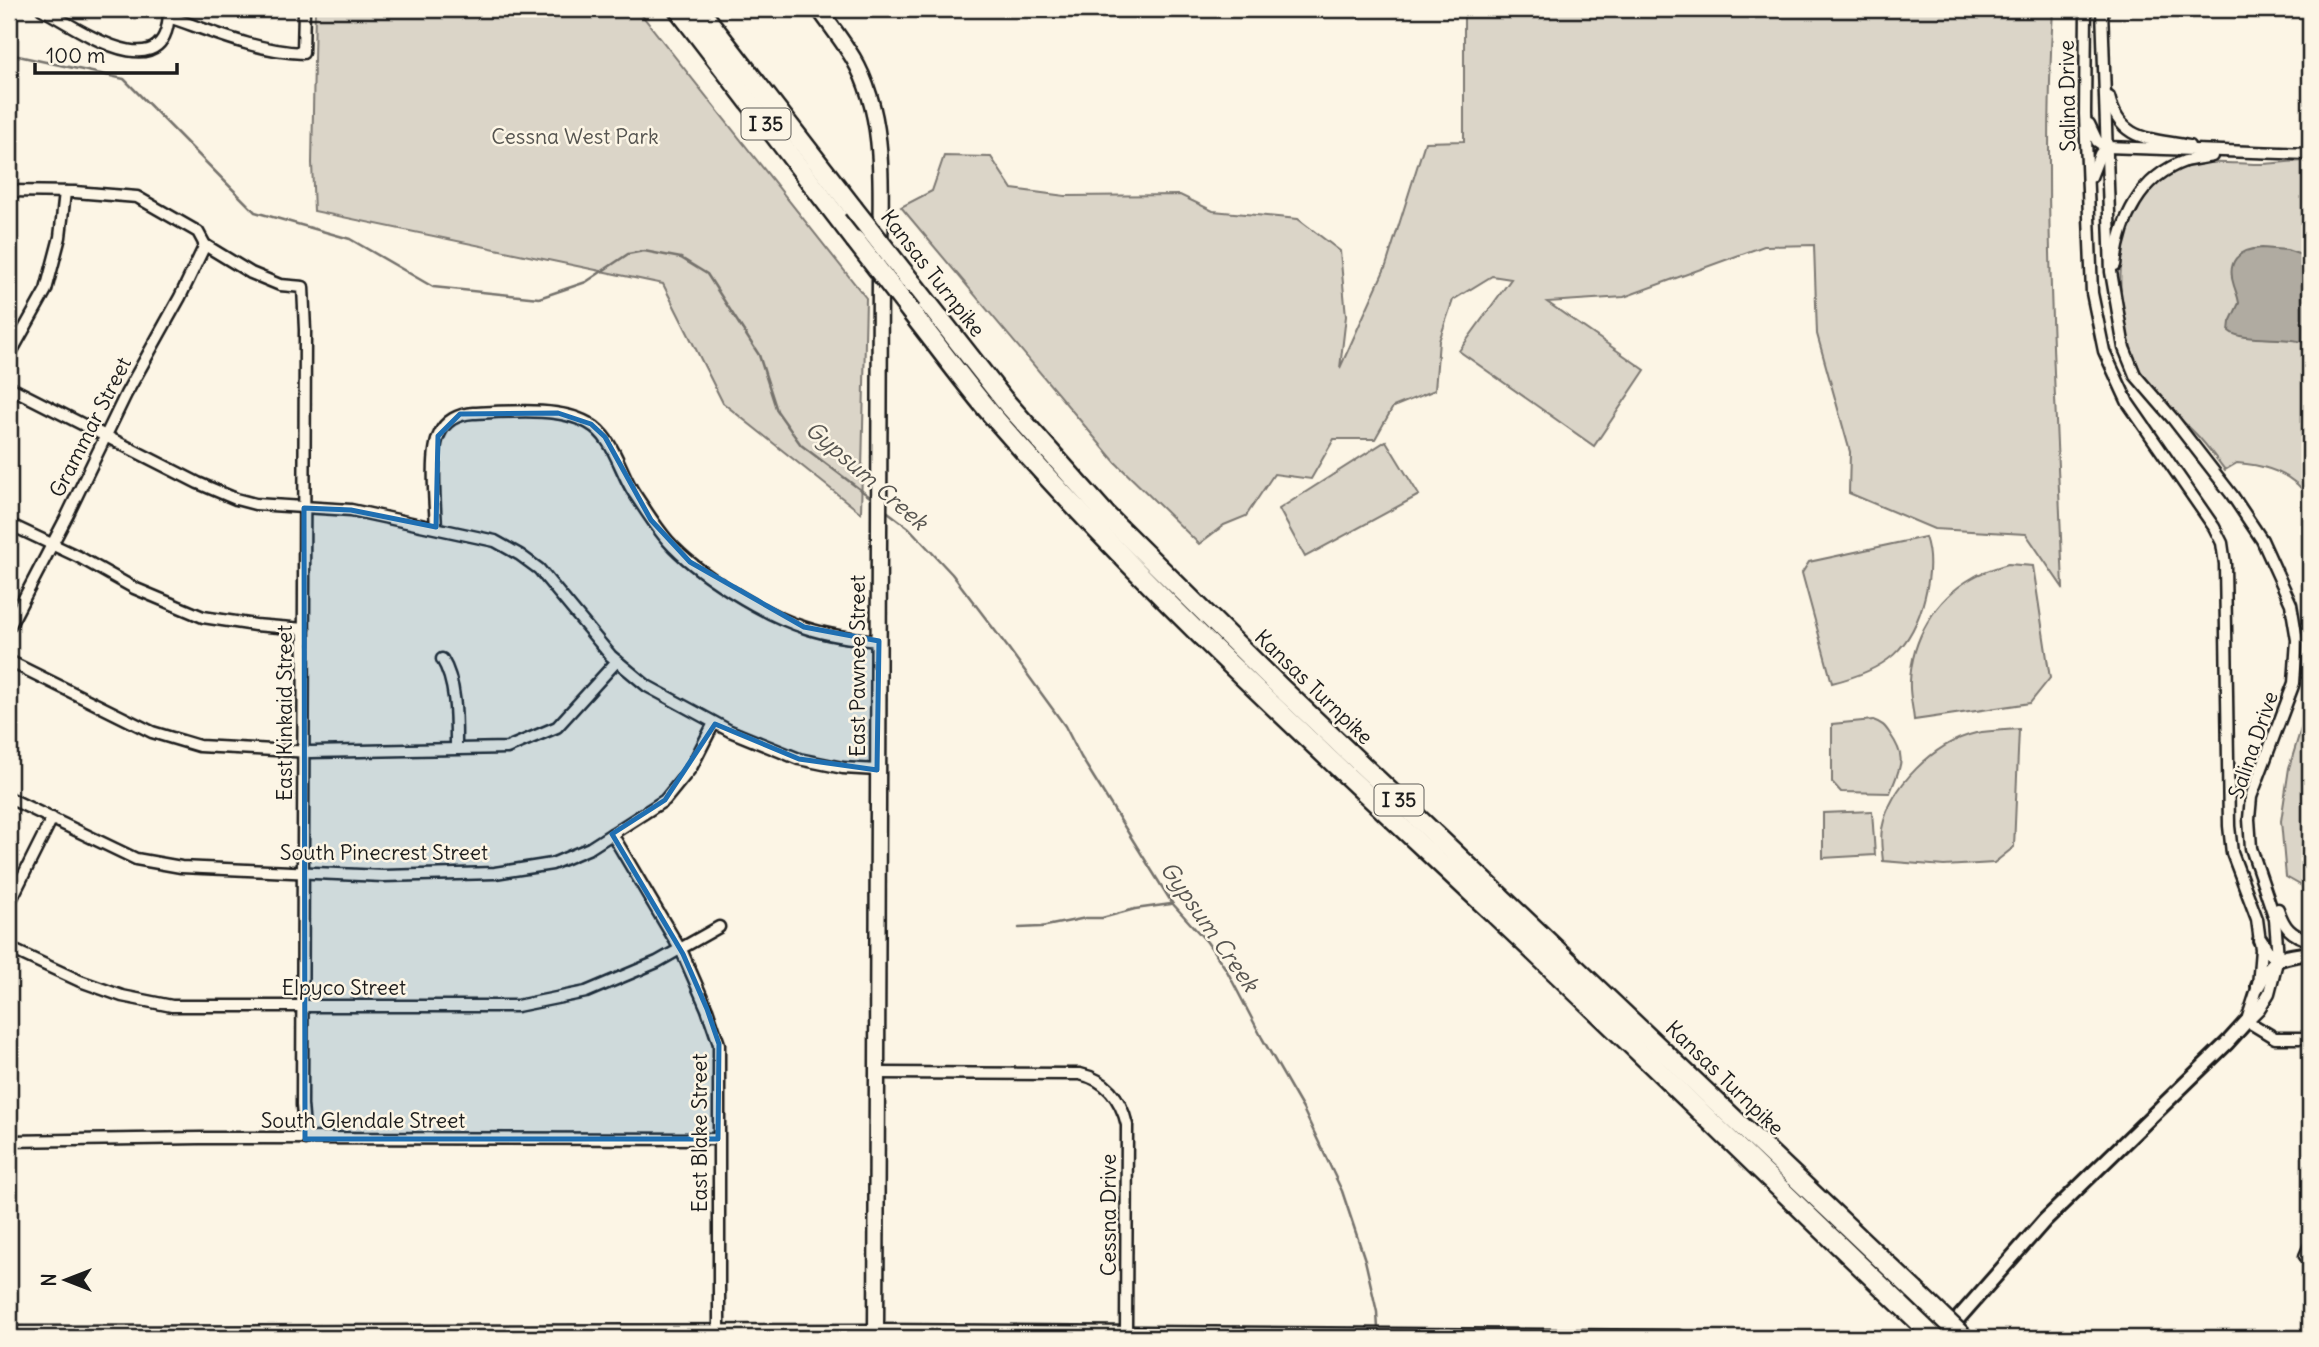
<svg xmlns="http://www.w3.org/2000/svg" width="2319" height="1347" font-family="Delius,sans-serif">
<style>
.green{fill:#dbd5c8;stroke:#7c7872;stroke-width:2}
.water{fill:#b0aba1;stroke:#75726c;stroke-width:2}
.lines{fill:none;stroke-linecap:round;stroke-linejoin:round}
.stream{stroke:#75726c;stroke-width:2.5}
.minor-casing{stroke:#1c1c1c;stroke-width:15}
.tertiary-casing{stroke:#1c1c1c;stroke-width:18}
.secondary-casing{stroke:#1c1c1c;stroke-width:19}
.motorway-casing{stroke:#1c1c1c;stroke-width:23}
.minor{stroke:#fcf5e5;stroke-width:10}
.tertiary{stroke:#fcf5e5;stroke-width:12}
.secondary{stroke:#fcf5e5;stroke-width:14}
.motorway{stroke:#fcf5e5;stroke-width:18}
.motorway-bridge-casing{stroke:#1c1c1c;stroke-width:23;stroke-linecap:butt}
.motorway-bridge{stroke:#fcf5e5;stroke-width:18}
.marked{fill:#1f6fb2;fill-opacity:0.2;stroke:#1f6fb2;stroke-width:5;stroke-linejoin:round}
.labels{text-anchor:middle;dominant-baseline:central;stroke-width:5;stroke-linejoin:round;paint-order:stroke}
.shield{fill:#fcf5e5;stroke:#5f5d58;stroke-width:2}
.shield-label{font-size:19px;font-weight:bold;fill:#1c1c1c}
.street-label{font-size:21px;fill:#1c1c1c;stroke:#fcf5e5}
.park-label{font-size:21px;fill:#555450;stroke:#fcf5e5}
.water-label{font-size:23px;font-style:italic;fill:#575551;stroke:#fcf5e5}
</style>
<rect width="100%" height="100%" fill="#fcf5e5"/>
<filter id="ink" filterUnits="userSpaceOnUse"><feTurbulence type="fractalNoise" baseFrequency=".0143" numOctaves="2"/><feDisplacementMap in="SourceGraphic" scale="14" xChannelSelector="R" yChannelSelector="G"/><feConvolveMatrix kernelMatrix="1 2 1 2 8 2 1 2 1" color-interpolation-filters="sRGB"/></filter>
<g filter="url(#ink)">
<g class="green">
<path d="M315,9h322l229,289 -5,215 -138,-110 -60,-119 -349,-73 -2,-48z"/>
<path d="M1464,9h589c-11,193 3,386 10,579l-37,-54 -92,-5 -85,-36 1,-41 -33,-118 -3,-89 -50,1 -140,51 -77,5 98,68 -51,76 -135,-95 52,-72 -19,-3 -39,24 -14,41 -4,49 -42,17 -18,32h-41l-23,40 -37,-5 -28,42 -22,9 -25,19 -84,-82 -214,-255 31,-16 12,-35 47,1 21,32 53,7 115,-1 33,16 85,8 42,32 6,65 -6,52 46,-102 39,-124 39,-1z"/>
<path d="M2310,161v339c-15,-26 -44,-35 -73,-37l-12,7c-10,-13 -19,-26 -30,-37 -13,-14 -31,-26 -42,-41 -44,-61 -52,-192 30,-224 23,-9 51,-4 74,-4 18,0 36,-4 53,-3z"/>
<path d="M1386,441l33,54 -114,62 -26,-48z"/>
<path d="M1925,537c7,20 5,39 0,59 -13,54 -40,74 -93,87l-30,-110 7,-11z"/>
<path d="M2008,564l25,2 17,112 -20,25 -116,17c-1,-13 -5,-26 -4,-39 2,-42 25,-82 62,-103 11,-7 24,-10 36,-14z"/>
<path d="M2310,699v188l-8,-1 -16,-9 -5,-56 8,-53z"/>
<path d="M1873,720c9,3 12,6 17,14 18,26 10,32 0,59l-49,-1 -9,-10v-58z"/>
<path d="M2019,729l-5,118 -20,16 -50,3 -61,-5c-1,-10 -3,-22 -1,-32 8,-43 52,-86 94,-96 14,-3 29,-3 43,-4z"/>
<path d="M1872,811l3,44 -52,3v-45z"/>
</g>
<path class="water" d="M2262,248l25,2 23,8v86c-21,-9 -68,-1 -81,-13l1,-9 9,-19c-1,-7 -3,-11 -5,-17 -8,-24 4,-37 28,-38z"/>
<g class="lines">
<g class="stream">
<path d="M9,54l115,25 131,133 95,27 83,48 106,11 47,-16 42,-28 16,-3 37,7 26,16 52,81 18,56 24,34 73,55"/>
<path d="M884,509l25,19 43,46 57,75 56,77 16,31 91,146 35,39 19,27 36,69 41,71 39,82 23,69 12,52 1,17"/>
<path d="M1019,928l22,-1 45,-9h16l33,-9 36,-5"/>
</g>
<defs>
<g id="minor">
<path d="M42,9c35,19 127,85 127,0"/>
<path d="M2086,9l-1,105 7,179 12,58 24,52 86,124 8,16 3,21 4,262 3,27 25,66 4,30 -3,37 -10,31"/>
<path d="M2102,9l9,263 13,76 11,27 38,44 59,76 30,45 29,64 6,36 -3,43 -43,114 -2,22 2,29 24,71 3,39 -9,35 -10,16 -12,12"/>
<path d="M169,17c44,15 87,34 134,36l1,-44"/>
<path d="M2109,97c11,45 41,41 80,49"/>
<path d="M2089,124l8,17 9,6 204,7"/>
<path d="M2091,177l9,-23 6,-7"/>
<path d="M9,191l66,1 62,5 61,35 7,13 46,28 29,12 23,2 2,43 -3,775 3,34"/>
<path d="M2115,265c5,-45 25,-88 70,-104 8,-2 18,-3 27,-5"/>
<path d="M9,356l37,-66 14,-53 5,-45"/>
<path d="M9,387l189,96 38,16 19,5 96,6 144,31 25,14 19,14 72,87 36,30 83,45 69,28 44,9 34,2"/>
<path d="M9,524l70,33 55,31 69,29 52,8 49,4"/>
<path d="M436,527c-1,-21 -6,-74 3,-92 6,-15 20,-21 34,-22 34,-1 85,-7 115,10 26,14 31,47 46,70 11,16 21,33 34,48 28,32 96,74 138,87 24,8 48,11 73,13"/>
<path d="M9,627l58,-111 59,-122 54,-97 25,-52"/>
<path d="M442,659c15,24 14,61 14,89"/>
<path d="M9,661l143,71 47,14 112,6 196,-4 50,-21 60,-66"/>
<path d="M9,798l127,61 45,8 202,9 112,-3 57,-9 38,-16 75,-48 26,-32 23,-45"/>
<path d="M612,834l71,120 24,55 12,35v289"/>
<path d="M9,904l43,-86"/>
<path d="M2278,909c6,18 13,27 32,31"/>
<path d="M9,948l71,33 42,15 50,10h345l69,-14 71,-30 62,-35"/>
<path d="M2247,1021l28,17h35"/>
<path d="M877,1073l203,1c27,6 41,25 47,51l-1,209"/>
<path d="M9,1141l191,-3 518,1"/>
<path d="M2305,1256l5,-11"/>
</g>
<g id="tertiary">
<path d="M2260,940l7,11 11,7"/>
<path d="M2258,986c16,-30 20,-28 52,-33"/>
<path d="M1941,1338l104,-118 182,-177 20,-22"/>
</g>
<g id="secondary">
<path d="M819,9c11,16 24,32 34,49 33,56 28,127 27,190"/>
<path d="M9,1334l867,-2 803,6"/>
<path d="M876,1338l4,-1070"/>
</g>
<g id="motorway">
<path d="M678,9l177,231"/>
<path d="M699,9l154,199"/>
<path d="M912,283l92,117 103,116 174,172 633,602"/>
<path d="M911,312c27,34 53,70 81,103 153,176 327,334 497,494 150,141 297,287 447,429"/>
</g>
</defs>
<use href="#minor" class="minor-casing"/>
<use href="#tertiary" class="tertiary-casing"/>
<use href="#secondary" class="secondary-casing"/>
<use href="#motorway" class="motorway-casing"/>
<use href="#minor" class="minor"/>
<use href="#tertiary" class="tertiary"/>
<use href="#secondary" class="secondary"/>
<use href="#motorway" class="motorway"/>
<defs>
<g id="motorway-bridge">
<path d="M853,208l59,75"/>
<path d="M855,240l56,72"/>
<path d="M1914,1290l50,48"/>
</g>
</defs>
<use href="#motorway-bridge" class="motorway-bridge-casing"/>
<use href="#motorway-bridge" class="motorway-bridge"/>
</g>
</g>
<path class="marked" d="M558,413l33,11 14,13 46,83 39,42 114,65 75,14 -2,129 -78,-11 -84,-35 -50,76 -53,34 71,120 24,55 12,35 -1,95h-413l-1,-631 47,2 85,17 2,-91 22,-22z"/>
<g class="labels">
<g class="shield">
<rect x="741.5" y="108.5" width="49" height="31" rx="5"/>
<rect x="1374.5" y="784.5" width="49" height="31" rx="5"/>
</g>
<g class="shield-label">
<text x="766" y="124">I 35</text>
<text x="1399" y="800">I 35</text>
</g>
<g class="street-label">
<text transform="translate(2067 96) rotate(-91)">Salina Drive</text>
<text transform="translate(933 273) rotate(52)">Kansas Turnpike</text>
<text transform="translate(90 427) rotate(-63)">Grammar Street</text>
<text transform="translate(857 666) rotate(-90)">East Pawnee Street</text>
<text transform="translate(1314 687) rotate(44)">Kansas Turnpike</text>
<text transform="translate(284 713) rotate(-90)">East Kinkaid Street</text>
<text transform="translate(2253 745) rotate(-71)">Salina Drive</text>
<text x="384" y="852">South Pinecrest Street</text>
<text x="344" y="987">Elpyco Street</text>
<text transform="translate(1725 1078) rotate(44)">Kansas Turnpike</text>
<text x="363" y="1120">South Glendale Street</text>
<text transform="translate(699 1133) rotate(-90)">East Blake Street</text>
<text transform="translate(1108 1215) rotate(-90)">Cessna Drive</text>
</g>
<g class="park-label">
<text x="575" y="136">Cessna West Park</text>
</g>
<g class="water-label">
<text transform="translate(867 475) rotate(41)">Gypsum Creek</text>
<text transform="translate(1210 926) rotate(55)">Gypsum Creek</text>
</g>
</g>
<rect width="2319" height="1347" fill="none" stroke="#fcf5e5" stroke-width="35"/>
<rect x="18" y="18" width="2284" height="1312" fill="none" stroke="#1c1c1c" stroke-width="2.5" filter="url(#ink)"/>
<g transform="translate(66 1280) rotate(270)" stroke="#fcf5e5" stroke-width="5" paint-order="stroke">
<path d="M0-5L12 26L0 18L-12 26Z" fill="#1c1c1c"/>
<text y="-10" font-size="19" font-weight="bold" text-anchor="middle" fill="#1c1c1c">N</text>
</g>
<path d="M35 63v10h142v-10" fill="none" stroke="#1c1c1c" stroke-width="3.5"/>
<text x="46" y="63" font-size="21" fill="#1c1c1c" stroke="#fcf5e5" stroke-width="5" paint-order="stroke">100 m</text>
</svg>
